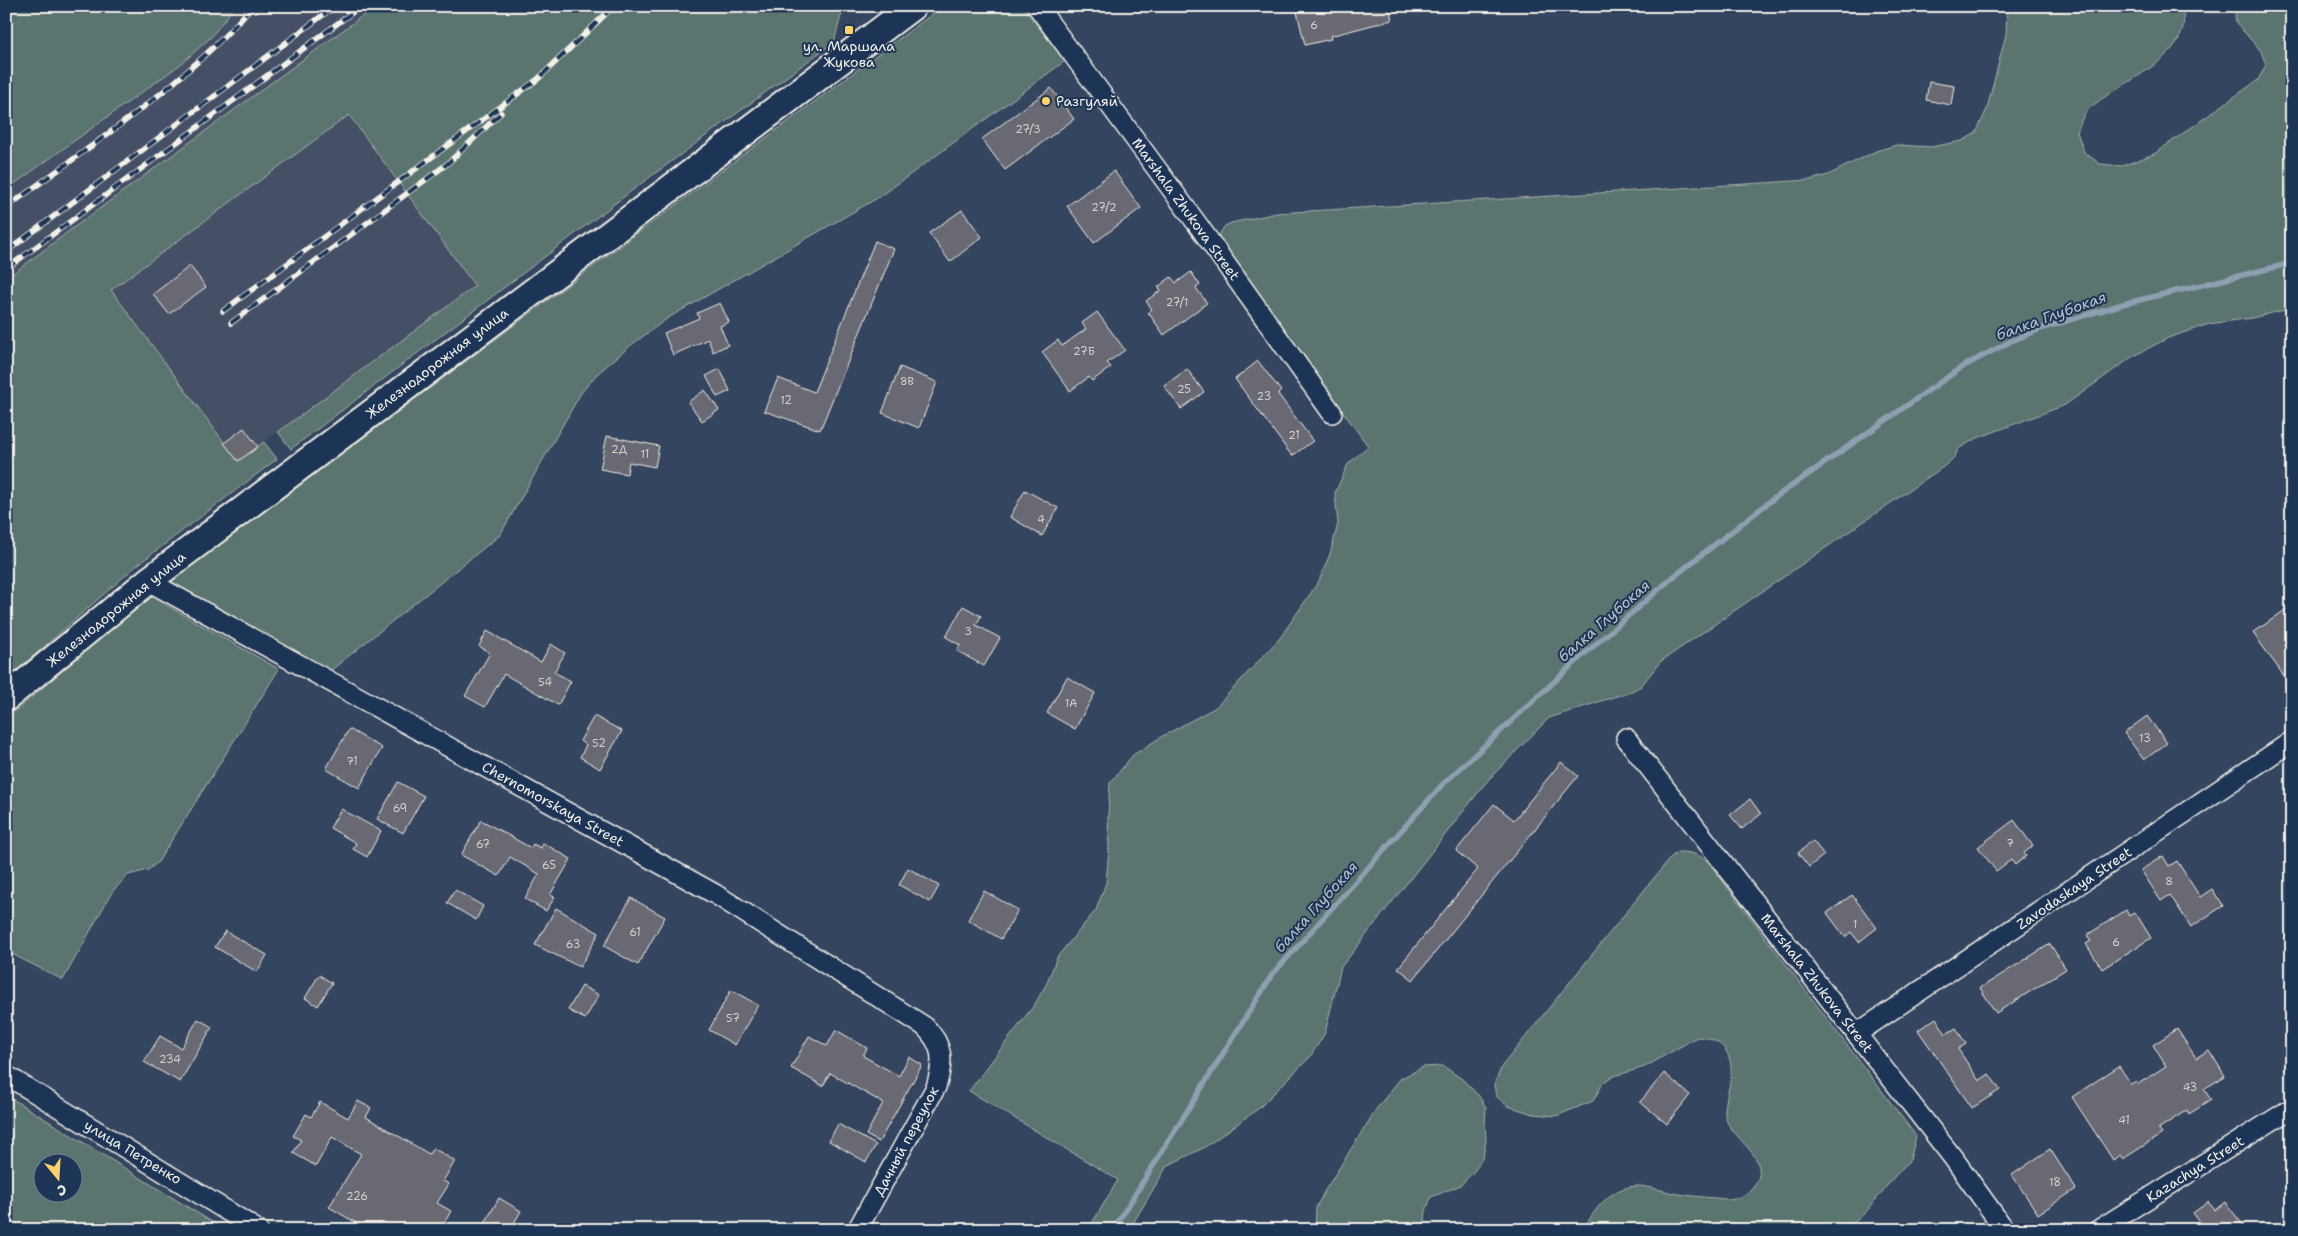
<svg xmlns="http://www.w3.org/2000/svg" width="2298" height="1236" font-family="'Shantell Sans',sans-serif">
<style>
.built{fill:#445065}
.green{fill:#5a7470;stroke:#a7b2ac;fill-rule:evenodd}
.lines{fill:none;stroke-linecap:round;stroke-linejoin:round}
.stream{stroke:#8ca0b1;stroke-width:5.5}
.building{fill:#686972;stroke:#f4f1e8}
.street-casing{stroke:#f4f1e8;stroke-width:22}
.secondary-casing{stroke:#f4f1e8;stroke-width:30}
.street{stroke:#1d3557;stroke-width:19}
.secondary{stroke:#1d3557;stroke-width:26}
.rail-casing{stroke:#f4f1e8;stroke-width:5.5}
.rail{stroke:#1d3557;stroke-width:4;stroke-dasharray:11;stroke-linecap:butt}
.poi-dot{fill:#ffd166;stroke:#1d3557;stroke-width:2}
.labels{text-anchor:middle;dominant-baseline:central;stroke-width:4;stroke-linejoin:round;paint-order:stroke}
.number-label{font-size:11px;fill:#d1cfca}
.poi-label{font-size:14px;fill:#f4f1e8;stroke:#1d3557}
.street-label{font-size:14px;fill:#f4f1e8;stroke:#1d3557}
.water-label{font-size:15px;font-style:italic;fill:#b7c2c8;stroke:#1d3557}
</style>
<rect width="100%" height="100%" fill="#34455f"/>
<filter id="ink" filterUnits="userSpaceOnUse"><feTurbulence type="fractalNoise" baseFrequency=".02" numOctaves="2"/><feDisplacementMap in="SourceGraphic" scale="10" xChannelSelector="R" yChannelSelector="G"/><feConvolveMatrix kernelMatrix="1 2 1 2 8 2 1 2 1" color-interpolation-filters="sRGB"/></filter>
<g filter="url(#ink)">
<g class="built">
<path d="M235,6h141l-303,222 -67,51v-89l175,-126 30,-27z"/>
<path d="M348,115l127,171 -237,175 -127,-171z"/>
</g>
<g class="green">
<path d="M6,6h229l-24,31 -30,27 -175,126z"/>
<path d="M376,6h478l-13,10 -7,26 -188,138 -355,269 -13,-17 197,-146 -126,-171 -238,175 127,171 26,-19 13,17 -141,107 -130,114v-401l67,-51z"/>
<path d="M943,6h79l43,55 -184,135 -213,122 -38,28 -33,28 -16,19 -81,142 -170,136 -162,-88z"/>
<path d="M2007,6h174c19,51 -67,77 -94,105 -5,5 -7,15 -10,21l7,20 16,12 22,2 32,-12 104,-74 8,-15 -5,-14 -25,-28 -1,-9 8,-8h49v302l-40,10 -43,6 -41,14 -36,19 -67,48 -90,34 -17,10 -3,8 -12,10 -283,195 -19,24 -9,5 -83,27 -61,62 -147,187 -16,66 -15,24 -52,52 -53,38 -38,19 -38,64h-41l30,-50 -149,-89 66,-87 12,-21 10,-26 39,-47 10,-27 3,-33 -1,-35 2,-32 23,-28 28,-18 55,-30 64,-69 39,-57 11,-27 8,-30 -3,-31 13,-29 20,-18 -145,-199 -5,-11 7,-10 6,-3 46,-10 533,-33 18,-5 48,-24 20,-6 35,2 31,-6 14,-8 11,-24 19,-75z"/>
<path d="M150,596l129,73 -121,193 -10,8 -20,5 -16,17 -49,88 -57,-29v-232z"/>
<path d="M1678,852c13,0 21,2 31,11l207,273 -6,24 -16,17 -28,35 -20,18h-263c12,-21 27,-43 54,-44 12,0 26,5 37,7 14,3 28,4 42,5 11,2 24,1 33,-6 33,-32 -23,-54 -24,-78 -1,-8 5,-28 6,-38 2,-23 -10,-39 -34,-39l-52,30 -34,10 -8,6 -10,18 -37,15 -23,-2 -25,-8 -12,-10 -2,-11 8,-19 169,-209z"/>
<path d="M1443,1066l19,13 17,17 7,12 -1,15 1,18 -3,16 -8,13 -14,15 -30,12 -5,14 -2,19h-109l1,-22 8,-16 53,-84 23,-29 23,-12z"/>
<path d="M6,1095l219,135h-219zM42,1164h30v30h-30z"/>
</g>
<g class="lines">
<path class="stream" d="M1113,1230l159,-255 170,-190 140,-129 90,-78 101,-79 189,-132 49,-26 32,-13 80,-24 169,-41"/>
</g>
<g class="building">
<path d="M1319,6h70l3,14 -62,16 1,3 -26,6 -8,-33z"/>
<path d="M1929,82l25,4 -3,19 -25,-5z"/>
<path d="M1051,88l23,31 -69,51 -23,-31z"/>
<path d="M1114,171l27,37 -47,35 -27,-37z"/>
<path d="M962,210l20,27 -32,25 -21,-29z"/>
<path d="M875,241l19,8 -74,181 -56,-19 14,-33 36,14z"/>
<path d="M190,266l16,21 -37,27 -16,-20z"/>
<path d="M1191,272l9,13 -4,3 11,15 -43,32 -16,-23 4,-3 -6,-8 15,-11 -3,-3 13,-10 5,6z"/>
<path d="M720,303l9,19 -9,4 8,19 -15,7 -5,-13 -35,16 -9,-22 35,-15 -2,-5z"/>
<path d="M1097,312l28,38 -18,13 4,4 -19,14 -3,-4 -19,14 -28,-39 16,-12 4,6 24,-17 -4,-6z"/>
<path d="M1258,361l23,30 -3,3 35,47 -21,15 -57,-77z"/>
<path d="M900,367l37,15 -18,46 -37,-15z"/>
<path d="M720,369l10,22 -13,6 -11,-21z"/>
<path d="M1187,369l17,23 -23,17 -17,-23z"/>
<path d="M705,390l14,20 -17,11 -14,-19z"/>
<path d="M244,428l14,19 -20,14 -14,-18z"/>
<path d="M607,436l52,10 -4,21 -26,-5 -2,12 -27,-5z"/>
<path d="M1025,490l33,18 -16,28 -32,-19z"/>
<path d="M2292,605v82l-39,-54z"/>
<path d="M963,606l18,10 -5,9 24,13 -16,28 -27,-15 3,-6 -14,-8z"/>
<path d="M487,631l54,31 10,-18 14,9 -11,19 17,9 -13,24 -54,-31 -19,33 -20,-11 25,-43 -11,-7z"/>
<path d="M1067,677l28,16 -20,36 -28,-16z"/>
<path d="M594,716l28,15 -22,38 -20,-12 6,-12 -6,-4z"/>
<path d="M2147,716l20,27 -23,17 -20,-27z"/>
<path d="M349,729l33,19 -23,40 -33,-19z"/>
<path d="M1561,762l17,14 -165,204 -15,-12 80,-99 -22,-18 38,-47 20,16z"/>
<path d="M398,782l26,14 -21,37 -26,-14z"/>
<path d="M1750,799l11,15 -19,15 -12,-14z"/>
<path d="M341,809l40,22 -14,26 -14,-8 3,-6 -26,-15z"/>
<path d="M481,820l50,28 2,-4 8,4 2,-5 28,16 -21,36 5,2 -9,14 -21,-12 14,-25 -29,-17 -11,19 -38,-21z"/>
<path d="M2014,820l19,26 -9,7 2,3 -11,9 -4,-5 -15,11 -18,-24z"/>
<path d="M1813,841l11,14 -15,12 -11,-14z"/>
<path d="M2163,856l6,10 8,-5 23,36 12,-8 11,17 -32,21 -21,-32 -9,6 -20,-31z"/>
<path d="M908,868l31,18 -9,16 -31,-17z"/>
<path d="M455,890l28,16 -7,14 -29,-17z"/>
<path d="M984,891l34,19 -17,29 -33,-19z"/>
<path d="M1852,895l25,33 -18,14 -8,-10 -6,5 -18,-24z"/>
<path d="M631,898l34,19 -27,48 -34,-19z"/>
<path d="M556,908l43,25 -19,34 -45,-22z"/>
<path d="M2126,910l3,6 6,-4 16,26 -49,31 -16,-25 5,-3 -4,-6z"/>
<path d="M225,931l42,24 -10,17 -42,-25z"/>
<path d="M2050,944l16,25 -70,44 -16,-25z"/>
<path d="M319,975l13,8 -14,23 -13,-8z"/>
<path d="M582,986l17,9 -14,24 -17,-9z"/>
<path d="M731,990l27,15 -23,40 -26,-15z"/>
<path d="M1936,1018l10,16 10,-6 10,16 -8,5 21,32 10,-7 11,16 -28,18 -54,-78z"/>
<path d="M198,1019l14,8 -32,55 -36,-20 16,-26 21,12z"/>
<path d="M2177,1029l19,29 13,-8 16,26 -21,13 7,11 -22,14 -2,-4 -29,19 4,5 -39,25 -3,-4 -7,5 -41,-63 47,-31 12,18 5,-3 2,3 28,-18 -13,-21z"/>
<path d="M836,1030l31,18 -4,8 36,20 10,-19 13,8 -43,77 -13,-7 17,-32 -53,-30 -7,13 -32,-18 18,-32 18,10z"/>
<path d="M1664,1073l26,22 -23,29 -27,-22z"/>
<path d="M358,1101l13,7 -5,9 63,37 4,-6 22,13 -12,20 6,3 -12,19 14,8 -11,19h-72l-39,-23 32,-53 -29,-17 -16,29 -23,-13 8,-13 -8,-4 13,-22 5,3 9,-15 28,16z"/>
<path d="M838,1124l38,21 -10,17 -37,-21z"/>
<path d="M2050,1149l26,40 -38,25 -26,-39z"/>
<path d="M499,1198l22,13 -11,19h-29z"/>
<path d="M2208,1202l7,8 10,-8 22,28h-41l-13,-17z"/>
</g>
<g class="lines">
<defs>
<g id="street">
<path d="M1037,6l161,219 134,188"/>
<path d="M148,581l567,313 209,132c20,19 20,35 12,61l-79,143"/>
<path d="M1626,738l328,421 51,71"/>
<path d="M1856,1034l436,-293"/>
<path d="M6,1075l252,155"/>
<path d="M2098,1230l194,-122"/>
</g>
<path id="secondary" d="M6,698l142,-117 765,-575"/>
</defs>
<use href="#street" class="street-casing"/>
<use href="#secondary" class="secondary-casing"/>
<use href="#street" class="street"/>
<use href="#secondary" class="secondary"/>
<defs>
<g id="rail">
<path d="M6,208c82,-61 181,-124 246,-202"/>
<path d="M6,252l329,-246"/>
<path d="M6,269l355,-263"/>
<path d="M223,311l315,-232 76,-73"/>
<path d="M231,323l216,-159 54,-51"/>
</g>
</defs>
<use href="#rail" class="rail-casing"/>
<use href="#rail" class="rail"/>
</g>
</g>
<g class="poi-dot">
<rect x="844" y="25" width="10" height="10" rx="2.5"/>
<circle cx="1046" cy="101" r="5"/>
</g>
<g class="labels">
<g class="number-label">
<text x="1314" y="25">6</text>
<text x="1028" y="129">27/3</text>
<text x="1104" y="207">27/2</text>
<text x="1177" y="302">27/1</text>
<text x="1084" y="351">27Б</text>
<text x="907" y="381">8В</text>
<text x="1184" y="389">25</text>
<text x="1264" y="396">23</text>
<text x="786" y="400">12</text>
<text x="1294" y="435">21</text>
<text x="619" y="449">2Д</text>
<text x="645" y="454">11</text>
<text x="1041" y="519">4</text>
<text x="968" y="631">3</text>
<text x="545" y="682">54</text>
<text x="1071" y="703">1А</text>
<text x="2145" y="738">13</text>
<text x="599" y="743">52</text>
<text x="352" y="761">71</text>
<text x="400" y="808">69</text>
<text x="2010" y="843">7</text>
<text x="483" y="844">67</text>
<text x="549" y="865">65</text>
<text x="2169" y="881">8</text>
<text x="1855" y="924">1</text>
<text x="635" y="932">61</text>
<text x="2116" y="942">6</text>
<text x="573" y="944">63</text>
<text x="733" y="1018">57</text>
<text x="170" y="1059">234</text>
<text x="2190" y="1087">43</text>
<text x="2124" y="1120">41</text>
<text x="2055" y="1182">18</text>
<text x="357" y="1196">226</text>
</g>
<g class="poi-label">
<text x="849" y="46">ул. Маршала<tspan x="849" dy="16">Жукова</tspan></text>
<text x="1056" y="101" text-anchor="start">Разгуляй</text>
</g>
<g class="street-label">
<text transform="translate(1186 209) rotate(54)">Marshala Zhukova Street</text>
<text transform="translate(437 363) rotate(-37)">Железнодорожная улица</text>
<text transform="translate(116 609) rotate(-39)">Железнодорожная улица</text>
<text transform="translate(553 804) rotate(29)">Chernomorskaya Street</text>
<text transform="translate(2074 888) rotate(-34)">Zavodaskaya Street</text>
<text transform="translate(1817 983) rotate(52)">Marshala Zhukova Street</text>
<text transform="translate(906 1141) rotate(-62)">Дачный переулок</text>
<text transform="translate(133 1152) rotate(31)">улица Петренко</text>
<text transform="translate(2195 1169) rotate(-32)">Kazachya Street</text>
</g>
<g class="water-label">
<text transform="translate(2051 316) rotate(-20)">балка Глубокая</text>
<text transform="translate(1604 621) rotate(-41)">балка Глубокая</text>
<text transform="translate(1316 907) rotate(-48)">балка Глубокая</text>
</g>
</g>
<rect width="2298" height="1236" fill="none" stroke="#1d3557" stroke-width="25"/>
<rect x="12" y="12" width="2273" height="1211" fill="none" stroke="#f4f1e8" stroke-width="2" filter="url(#ink)"/>
<g transform="translate(58 1178) rotate(162)"><circle r="24" fill="#1d3557" stroke="#738091"/>
<path d="M0-4L9 19L0 12L-9 19Z" fill="#ffd166"/>
<text y="-8" font-size="14" font-weight="bold" text-anchor="middle" fill="#f4f1e8">С</text>
</g>
</svg>
